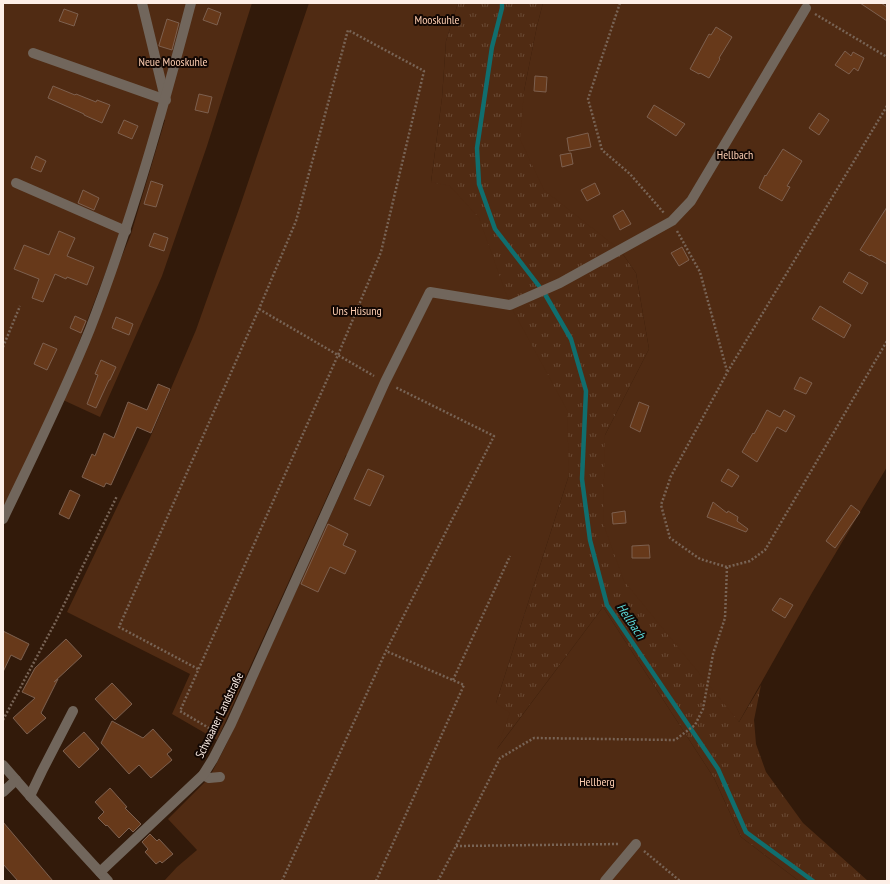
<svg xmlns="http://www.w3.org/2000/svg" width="890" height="884" font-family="'PT Sans Narrow',sans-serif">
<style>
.grass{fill:url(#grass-tufts)}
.garden{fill:#502b13}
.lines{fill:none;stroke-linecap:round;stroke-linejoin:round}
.stream{stroke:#106e6e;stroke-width:4.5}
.building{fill:#67391a;stroke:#7d604f}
.path{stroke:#786456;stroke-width:2.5;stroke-dasharray:2 2;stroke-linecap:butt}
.minor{stroke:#71665c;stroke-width:10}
.labels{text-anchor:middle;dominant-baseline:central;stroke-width:4;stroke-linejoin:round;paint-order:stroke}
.park-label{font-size:12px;fill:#fbccb0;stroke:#120703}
.street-label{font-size:12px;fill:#fdefe7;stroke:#120703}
.water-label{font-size:13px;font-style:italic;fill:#59d5d5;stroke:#120703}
</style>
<defs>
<pattern id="grass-tufts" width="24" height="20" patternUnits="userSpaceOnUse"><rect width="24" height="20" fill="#502b13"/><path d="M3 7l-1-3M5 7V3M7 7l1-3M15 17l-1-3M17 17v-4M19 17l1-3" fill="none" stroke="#6a4a35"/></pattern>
</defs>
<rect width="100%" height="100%" fill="#321a0a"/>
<path class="grass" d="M458,3h85l-6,23 -13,65 96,159 16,23 13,76 -44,86 134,287 22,-37 -7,35 2,24 10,28 37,51 65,58h-69l-58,-44 -27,-59 -111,-171 -107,143v-47l73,-228 -138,-293 11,-84 4,-57z"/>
<g class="garden">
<path d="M3,3h249l-45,143 -45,130 -62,141 -37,-17 68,-166 34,-114 -8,-3 -39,123 -60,157 -55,114z"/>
<path d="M309,3h149l-12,38 -4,57 -11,84 19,4 29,32 31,87 57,105 2,65 -73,228 14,10 -13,36 106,-142 111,171 27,59 58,44h-635l13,-14 20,-17 -29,-31 41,-41 17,-33 130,-286 -10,-4 -129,285 -45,-26 18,-40 -123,-62 82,-172 47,-110 43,-121z"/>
<path d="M543,3h344v464l-74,124 -74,131 -115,-141 -21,-58 2,-88 44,-86 -13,-76 -16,-23 -76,-60 -24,-51 4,-48 13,-65z"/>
</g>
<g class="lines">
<g class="stream">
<path d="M502,3v5l-10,39 -15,101 2,36 16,45 44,57"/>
<path d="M546,296l25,43 15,52 -4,88 8,61 17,65 111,164 28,63 67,49"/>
</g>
</g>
<g class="building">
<path d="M860,3h21l6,4v14z"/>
<path d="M208,8l13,5 -4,12 -14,-5z"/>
<path d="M64,9l14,5 -4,12 -15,-5z"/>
<path d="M167,19l12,4 -7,27 -13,-4v-1z"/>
<path d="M716,27l16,10 -13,21 1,1 -11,19 -9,-5 -1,1 -9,-5 19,-35 2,1z"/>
<path d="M845,51l6,5 2,-4 11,6 -6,13 -4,-3 -5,6 -14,-9z"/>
<path d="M535,76l12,1 -1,15 -12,-1z"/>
<path d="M53,86l22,9 1,-1 20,8 1,-2 13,5 -8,18 -18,-8v-1l-36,-16z"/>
<path d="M199,94l13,3 -4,16 -13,-3z"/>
<path d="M654,105l31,19 -9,12 -29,-19z"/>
<path d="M819,113l10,7 -10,15 -10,-7z"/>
<path d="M124,120l14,6 -6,13 -14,-6z"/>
<path d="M588,133l3,14 -22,4 -2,-13z"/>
<path d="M783,149l19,12 -15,25 3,1 -8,14 -23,-13 6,-13 1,1z"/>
<path d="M571,153l2,11 -11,3 -2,-12z"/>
<path d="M36,156l10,5 -5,11 -10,-4z"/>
<path d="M151,181l12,4 -7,22 -12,-3z"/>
<path d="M595,183l5,11 -13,7 -6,-11z"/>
<path d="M83,190l16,8 -5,12 -16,-7z"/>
<path d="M887,207v57l-16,-9 -1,1 -10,-6z"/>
<path d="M623,210l8,14 -11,6 -7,-14z"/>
<path d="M59,231l16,7 -8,18 27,11 -7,18 -20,-8 -1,2 -11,-5 -12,28 -11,-4 7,-19 -25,-10 10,-24 25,10z"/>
<path d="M154,233l14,5 -4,13 -15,-5z"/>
<path d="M682,247l7,13 -10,6 -8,-13z"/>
<path d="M849,272l19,11 -6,11 -19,-12z"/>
<path d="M820,306l31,19 -7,13 -32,-19z"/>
<path d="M75,316l11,5 -5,12 -11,-5z"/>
<path d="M116,317l17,7 -4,11 -17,-7z"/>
<path d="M43,343l14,6 -10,21 -13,-6z"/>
<path d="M101,360l15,7 -6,13h-1l-13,28 -9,-4 11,-29 -3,-1z"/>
<path d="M800,377l12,6 -6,11 -12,-5z"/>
<path d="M158,384l12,5 -19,44 -14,-6 -26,58 -5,-2 -2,4 -22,-10 10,-23 3,2 9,-23 10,5 14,-36 19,8z"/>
<path d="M639,402l10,4 -9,26 -10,-5z"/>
<path d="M767,410l13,7 4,-7 11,6 -9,16 -9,-5 -20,35 -15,-10 11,-19 1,1z"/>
<path d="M368,469l16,7 -14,30 -16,-7z"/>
<path d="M728,469l11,7 -7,11 -11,-6z"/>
<path d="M70,490l10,5 -11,24 -10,-5z"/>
<path d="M713,502l14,11 1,-2 10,6 -1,4 11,8 -2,3 -39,-15z"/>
<path d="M851,505l9,7 -25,36 -9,-7z"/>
<path d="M625,511l1,12 -13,1 -1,-11z"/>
<path d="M328,524l20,10 -5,11 13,6 -11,23 -15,-7 -12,25 -17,-8z"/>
<path d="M649,545l1,13h-18v-12z"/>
<path d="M780,598l13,7 -8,13 -13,-8z"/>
<path d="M3,631l26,13 -8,16 -10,-5 -8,17z"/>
<path d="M66,639l16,17 -28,26 4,-3 -17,34 5,5 -19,16 -14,-16 22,-20 -13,-6 13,-24z"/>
<path d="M112,683l20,21 -17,16 -20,-21z"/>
<path d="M112,721l31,17 10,-9 19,21 -5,4 5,6 -21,18 -12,-13 -10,9 -28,-31z"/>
<path d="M84,732l15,17 -20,19 -16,-17z"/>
<path d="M110,788l17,19 -2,1 16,16 -8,8 -4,-4 -10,10 -12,-13 -1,1 -8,-8 6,-6 -9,-10z"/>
<path d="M3,822l50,59h-35l-15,-17z"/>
<path d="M150,834l7,7 2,-2 14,15 -11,9 -2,-2 -4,3 -11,-12 3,-3 -6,-7z"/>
</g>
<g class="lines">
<g class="path">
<path d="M620,3l-32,96 14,51 28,24 34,39"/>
<path d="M815,14l72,43"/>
<path d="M887,106l-159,265 -57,105 -10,29 9,33 30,21 27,8 23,-6 15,-11 122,-209"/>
<path d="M677,231l23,41 27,99"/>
<path d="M259,309l115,67"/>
<path d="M3,347l17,-41"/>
<path d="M198,669l-79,-42 140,-318 37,-88 52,-191 76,41 -43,181 -43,103 -158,356 34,20"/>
<path d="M453,680l57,-124"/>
<path d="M3,720l53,-99 61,-125"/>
<path d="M456,846l164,-2"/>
<path d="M644,851l36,30"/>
<path d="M282,881l104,-230 108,-215 -99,-49"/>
<path d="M376,881l88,-196 -78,-34"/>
<path d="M438,881l18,-35 44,-88 34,-20 141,2 20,-15 8,-16 10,-55 12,-36 2,-51"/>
</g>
<g class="minor">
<path d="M142,3l23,95"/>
<path d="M33,53l133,47"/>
<path d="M16,183l110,48"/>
<path d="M3,519c30,-63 61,-125 87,-190 41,-106 72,-216 101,-326"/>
<path d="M3,765l27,31 78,85"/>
<path d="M203,775l6,3 11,-1"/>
<path d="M3,792l13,-12"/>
<path d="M30,796l12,-25 31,-60"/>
<path d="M100,872l103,-97 10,-16 18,-35 154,-342 45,-90 80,13 50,-22 112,-62 19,-20 115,-193"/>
<path d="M605,881l31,-37"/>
</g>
</g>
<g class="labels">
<g class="park-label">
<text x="437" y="19">Mooskuhle</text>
<text x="173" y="61">Neue Mooskuhle</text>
<text x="735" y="154">Hellbach</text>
<text x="357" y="310">Uns Hüsung</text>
<text x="597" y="781">Hellberg</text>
</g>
<g class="street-label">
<text transform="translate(219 715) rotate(-64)">Schwaaner Landstraße</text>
</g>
<g class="water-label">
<text transform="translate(631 621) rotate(56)">Hellbach</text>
</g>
</g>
<rect width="890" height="884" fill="none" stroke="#fdefe7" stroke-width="8"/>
</svg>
